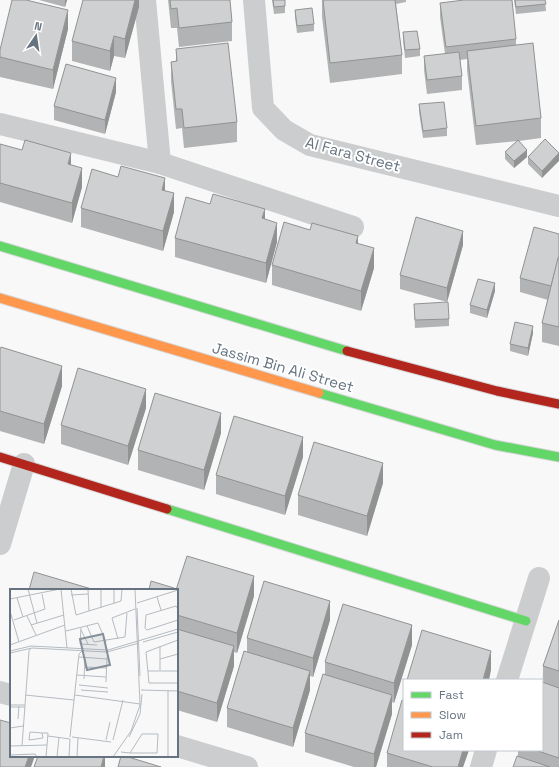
<svg xmlns="http://www.w3.org/2000/svg" width="559" height="767" font-family="'Space Grotesk',sans-serif">
<style>
.lines{fill:none;stroke-linecap:round;stroke-linejoin:round}
.fast-casing{stroke:#d5d6d7;stroke-width:11}
.slow-casing{stroke:#d5d6d7;stroke-width:11}
.jam-casing{stroke:#d5d6d7;stroke-width:11}
.street{stroke:#cbcdce;stroke-width:22}
.fast{stroke:#63d668;stroke-width:9}
.slow{stroke:#ff974d;stroke-width:9}
.jam{stroke:#b3261e;stroke-width:9}
.wall{fill:#b2b3b4}
.shaded-wall{fill:#919292}
.building{fill:#cfd0d1;stroke:#919292}
.labels{text-anchor:middle;dominant-baseline:central;stroke-width:4;stroke-linejoin:round;paint-order:stroke}
.street-label{font-size:15px;fill:#667481;stroke:#fff}
.inset-road{fill:none;stroke:#b5bbc1;stroke-width:1}
.view{fill:#85909a;fill-opacity:0.15;stroke:#85909a;stroke-width:2}
.inset-edge{fill:none;stroke:#667481;stroke-width:2}
</style>
<rect width="100%" height="100%" fill="#f8f8f8"/>
<g class="lines">
<defs>
<g id="fast">
<path d="M0,246l347,105"/>
<path d="M319,393l176,52 64,12"/>
<path d="M167,509l359,112"/>
</g>
<path id="slow" d="M0,298l319,95"/>
<g id="jam">
<path d="M347,351l150,40 62,13"/>
<path d="M0,457l167,52"/>
</g>
</defs>
<use href="#fast" class="fast-casing"/>
<use href="#slow" class="slow-casing"/>
<use href="#jam" class="jam-casing"/>
<g class="street">
<path d="M145,0l15,163"/>
<path d="M254,0l9,108 21,22 26,15 249,61"/>
<path d="M0,124l160,39 193,64"/>
<path d="M0,544l24,-80"/>
<path d="M507,680l32,-102"/>
<path d="M0,692l11,3"/>
<path d="M177,746l70,21"/>
<path d="M481,767l5,-17"/>
</g>
<use href="#fast" class="fast"/>
<use href="#slow" class="slow"/>
<use href="#jam" class="jam"/>
</g>
<g class="wall">
<path d="M39,0h28l-2,7z"/>
<path d="M139,0v7l-14,51 -11,-2 -4,15 -38,-10v-20z"/>
<path d="M168,0h62l2,22v19l-53,6 -2,-19h-6z"/>
<path d="M272,0h13v13l-11,1z"/>
<path d="M322,0h84v2l-10,2 6,51v19l-72,9 -8,-66z"/>
<path d="M514,0h31l1,11 -30,3z"/>
<path d="M440,3l76,36v6l25,73v20l-22,3 8,16 -13,11 -9,-9v-7l12,-11 -41,4 -9,-75v-11l-7,1 2,16v14l-35,4 -3,-24v-14l21,-2 -5,-37z"/>
<path d="M295,10l19,14v7l-17,2 -2,-16z"/>
<path d="M68,29l-15,60 -53,-12v-27z"/>
<path d="M403,32l17,17v7l-15,2 -2,-18z"/>
<path d="M176,49l61,73v20l-53,6 -2,-20 -6,1 -5,-48v-19l5,-1z"/>
<path d="M116,92l-11,42 -51,-14v-14z"/>
<path d="M419,104l28,24v8l-24,2 -4,-26z"/>
<path d="M0,144l82,43 -10,36 -72,-21z"/>
<path d="M559,153l-17,25 -14,-14v-7z"/>
<path d="M118,177l47,14 9,21 -11,39 -82,-24v-19z"/>
<path d="M265,219l12,23 -11,41 -91,-26v-19z"/>
<path d="M310,230l48,14 16,24 -13,43 -89,-26v-20z"/>
<path d="M559,234v112l-17,-4v-19l6,-23 -28,-8v-14z"/>
<path d="M463,245l-16,57 -47,-13v-14z"/>
<path d="M495,291l-8,27 -17,-5v-8z"/>
<path d="M414,304l35,15v7l-34,2z"/>
<path d="M533,333l-5,23 -18,-5v-7z"/>
<path d="M0,349l62,37 -18,58 -44,-13z"/>
<path d="M146,408l-18,57 -67,-21v-19z"/>
<path d="M221,433l-17,57 -66,-20v-20z"/>
<path d="M303,457l-18,58 -69,-21v-19z"/>
<path d="M383,483l-16,53 -69,-21v-20z"/>
<path d="M177,590l77,6 -17,57 -3,-1v14l-17,56 -40,-12z"/>
<path d="M330,620l-17,57 -3,-1v14l-17,57 -66,-20v-19l20,-57v-13z"/>
<path d="M559,620v147h-46l5,-10v-7h24l1,-84z"/>
<path d="M412,645l-18,58 -2,-1v12l-16,53h-22l-49,-15v-19l20,-58v-13z"/>
<path d="M404,750h65l-6,17h-76v-14z"/>
</g>
<g class="shaded-wall">
<path d="M65,0h2l-2,7z"/>
<path d="M135,0h4v7l-14,51v-19z"/>
<path d="M68,10v19l-15,60v-19z"/>
<path d="M114,36v20l-4,15v-20z"/>
<path d="M116,78v14l-11,42v-14z"/>
<path d="M527,150v7l-13,11v-7z"/>
<path d="M71,153v19l-3,-8z"/>
<path d="M559,153v8l-17,17v-7z"/>
<path d="M82,168v19l-10,36v-20z"/>
<path d="M165,178v20l-3,-8z"/>
<path d="M174,193v19l-11,39v-20z"/>
<path d="M265,209v20l-3,-11z"/>
<path d="M277,223v19l-11,41v-20z"/>
<path d="M463,231v14l-16,57v-14z"/>
<path d="M358,236v20l-2,-13z"/>
<path d="M374,248v20l-13,43v-20z"/>
<path d="M495,283v8l-8,27v-8z"/>
<path d="M533,326v7l-5,23v-8z"/>
<path d="M62,366v20l-18,58v-20z"/>
<path d="M146,389v19l-18,57v-19z"/>
<path d="M221,413v20l-17,57v-20z"/>
<path d="M303,437v20l-18,58v-19z"/>
<path d="M383,463v20l-16,53v-20z"/>
<path d="M254,576v20l-17,57v-20z"/>
<path d="M330,601v19l-17,57v-19z"/>
<path d="M412,625v20l-18,58v-20z"/>
<path d="M234,646v20l-17,56v-19z"/>
<path d="M491,651v19l-2,10h-6z"/>
<path d="M310,671v19l-17,57v-19z"/>
<path d="M392,695v19l-16,53h-2v-13z"/>
<path d="M463,750h6l-6,17h-5z"/>
<path d="M29,756h6l-4,11h-6z"/>
<path d="M104,756h1v11h-4z"/>
</g>
<g class="building">
<path d="M12,0h14l42,10 -15,60 -53,-13v-7z"/>
<path d="M83,0h52l-10,39 -11,-3 -4,15 -38,-10z"/>
<path d="M170,0h60l2,22 -53,6 -2,-20 -6,1z"/>
<path d="M273,0h12v6l-11,1z"/>
<path d="M323,0h72l7,55 -72,8z"/>
<path d="M464,0h48l4,39 -70,8 -6,-44z"/>
<path d="M515,0h30l1,4 -30,3z"/>
<path d="M312,8l2,16 -17,2 -2,-16z"/>
<path d="M417,31l3,18 -15,1 -2,-18z"/>
<path d="M228,43l9,79 -53,6 -2,-19h-6l-5,-47 6,-1 -1,-12z"/>
<path d="M533,43l8,75 -65,8 -9,-75z"/>
<path d="M459,52l3,24 -35,4 -3,-24z"/>
<path d="M66,64l50,14 -11,42 -51,-14z"/>
<path d="M444,102l3,26 -24,3 -4,-27z"/>
<path d="M545,139l14,14 -17,18 -14,-14z"/>
<path d="M25,140l46,13 -3,11 14,4 -10,35 -72,-20v-39l22,6z"/>
<path d="M518,140l9,10 -13,11 -9,-9z"/>
<path d="M121,166l44,12 -3,12 12,3 -11,38 -82,-23 11,-39 26,8z"/>
<path d="M213,194l52,15 -3,9 15,5 -11,40 -91,-25 11,-41 24,7z"/>
<path d="M416,217l47,14 -16,57 -47,-13z"/>
<path d="M284,222l26,8 2,-7 46,13 -2,7 18,5 -13,43 -89,-26z"/>
<path d="M534,227l25,7v22l-8,30 -31,-8z"/>
<path d="M558,258h1v69l-17,-4z"/>
<path d="M478,279l17,4 -8,27 -17,-5z"/>
<path d="M448,302l1,17 -34,1 -1,-16z"/>
<path d="M515,322l18,4 -5,22 -18,-4z"/>
<path d="M1,347l61,19 -18,58 -44,-13v-62z"/>
<path d="M78,368l68,21 -18,57 -67,-21z"/>
<path d="M155,393l66,20 -17,57 -66,-20z"/>
<path d="M234,416l69,21 -18,59 -69,-21z"/>
<path d="M314,442l69,21 -16,53 -69,-21z"/>
<path d="M187,556l67,20 -17,57 -60,-18v-25h-1z"/>
<path d="M34,572l61,18h-66z"/>
<path d="M151,581l23,7 -1,2h-24z"/>
<path d="M264,581l66,20 -17,57 -66,-20z"/>
<path d="M343,604l69,21 -18,58 -69,-21z"/>
<path d="M559,620v51l-16,-5z"/>
<path d="M177,629l57,17 -17,57 -40,-12z"/>
<path d="M422,630l69,21 -8,29h-76z"/>
<path d="M244,651l66,20 -17,57 -66,-20z"/>
<path d="M323,674l69,21 -18,59 -69,-21z"/>
<path d="M542,682l17,6v70l-24,-8h7z"/>
<path d="M402,700l2,1v49h59l-5,17h-25l-46,-14z"/>
<path d="M0,720l11,3v33h18l-4,11h-25z"/>
<path d="M38,756h66l-3,11h-67z"/>
<path d="M121,756h4l36,11h-43z"/>
<path d="M517,756l33,11h-37z"/>
</g>
<g class="labels">
<g class="street-label">
<text transform="translate(353 154) rotate(15)">Al Fara Street</text>
<text transform="translate(283 367) rotate(16)">Jassim Bin Ali Street</text>
</g>
</g>
<g transform="translate(10 589)">
<rect width="168" height="168" fill="#f8f8f8"/>
<path class="inset-road" d="M18,0l9,34M51,0l6,59M61,0l5,26 45,-14 1,-12M78,0l1,22M61,6l17,-1M147,8l4,13M7,9l6,19M0,10l50,-10M127,14l41,-13M104,15v-15M91,19v-19M127,19l3,68M168,20l-2,-3 -30,9 -1,13 2,2 31,-10M0,22l9,31M17,27l9,19M4,31l31,-11 -3,-15M21,36l33,-10M77,37l7,16 31,-5 2,-24M71,39l-1,16 17,1M71,41l7,14M56,42l32,-8 8,19M108,50l-6,-21 23,-9M168,51l-32,12 3,31h29M133,53l35,-10M0,56l55,-20M150,57v24M0,62l21,-5 77,4 70,-21M0,64l22,-5 75,4 32,-9M69,68l28,2M150,70l18,-5M75,78l22,1M138,82h30M67,86l29,2M74,90l1,-21M96,93l1,-25M69,96l29,3M71,101l27,2M131,101l37,1M158,102v66M15,106l49,5M65,106l65,9M0,116h15M0,118h15M8,130l1,-13M0,139l13,-2M20,143l12,1 1,5 -14,2zM32,144h6l-2,24M38,147l22,3M60,148l9,-83 3,-3M62,148l39,5M119,148l11,-23 2,-20M96,151l4,-18M103,151l10,-40M0,157l37,-1M12,157l7,-95 2,-3M111,163l9,1h27l1,-19h-16l-12,19M0,166l25,-1 2,3M47,168l2,-20M59,168l1,-18M67,168l1,-19M103,168l18,-26 9,-26 -5,-116"/>
<path class="view" d="M93,45l7,31 -23,5 -7,-31z"/>
<rect width="168" height="168" class="inset-edge"/>
</g>
<rect x="403" y="679" width="140" height="72" fill="#ffffff" stroke="#c2c7cd"/>
<rect x="411" y="692" width="20" height="6" fill="#63d668" stroke="#c2c7cd"/>
<text x="439" y="699" font-size="12" fill="#667481">Fast</text>
<rect x="411" y="712" width="20" height="6" fill="#ff974d" stroke="#c2c7cd"/>
<text x="439" y="719" font-size="12" fill="#667481">Slow</text>
<rect x="411" y="732" width="20" height="6" fill="#b3261e" stroke="#c2c7cd"/>
<text x="439" y="739" font-size="12" fill="#667481">Jam</text>
<g transform="translate(36 36) rotate(13)" stroke="#ffffff" stroke-width="3" paint-order="stroke">
<path d="M0-3L7 15L0 10L-7 15Z" fill="#667481"/>
<text y="-6" font-size="11" font-weight="bold" text-anchor="middle" fill="#667481">N</text>
</g>
</svg>
